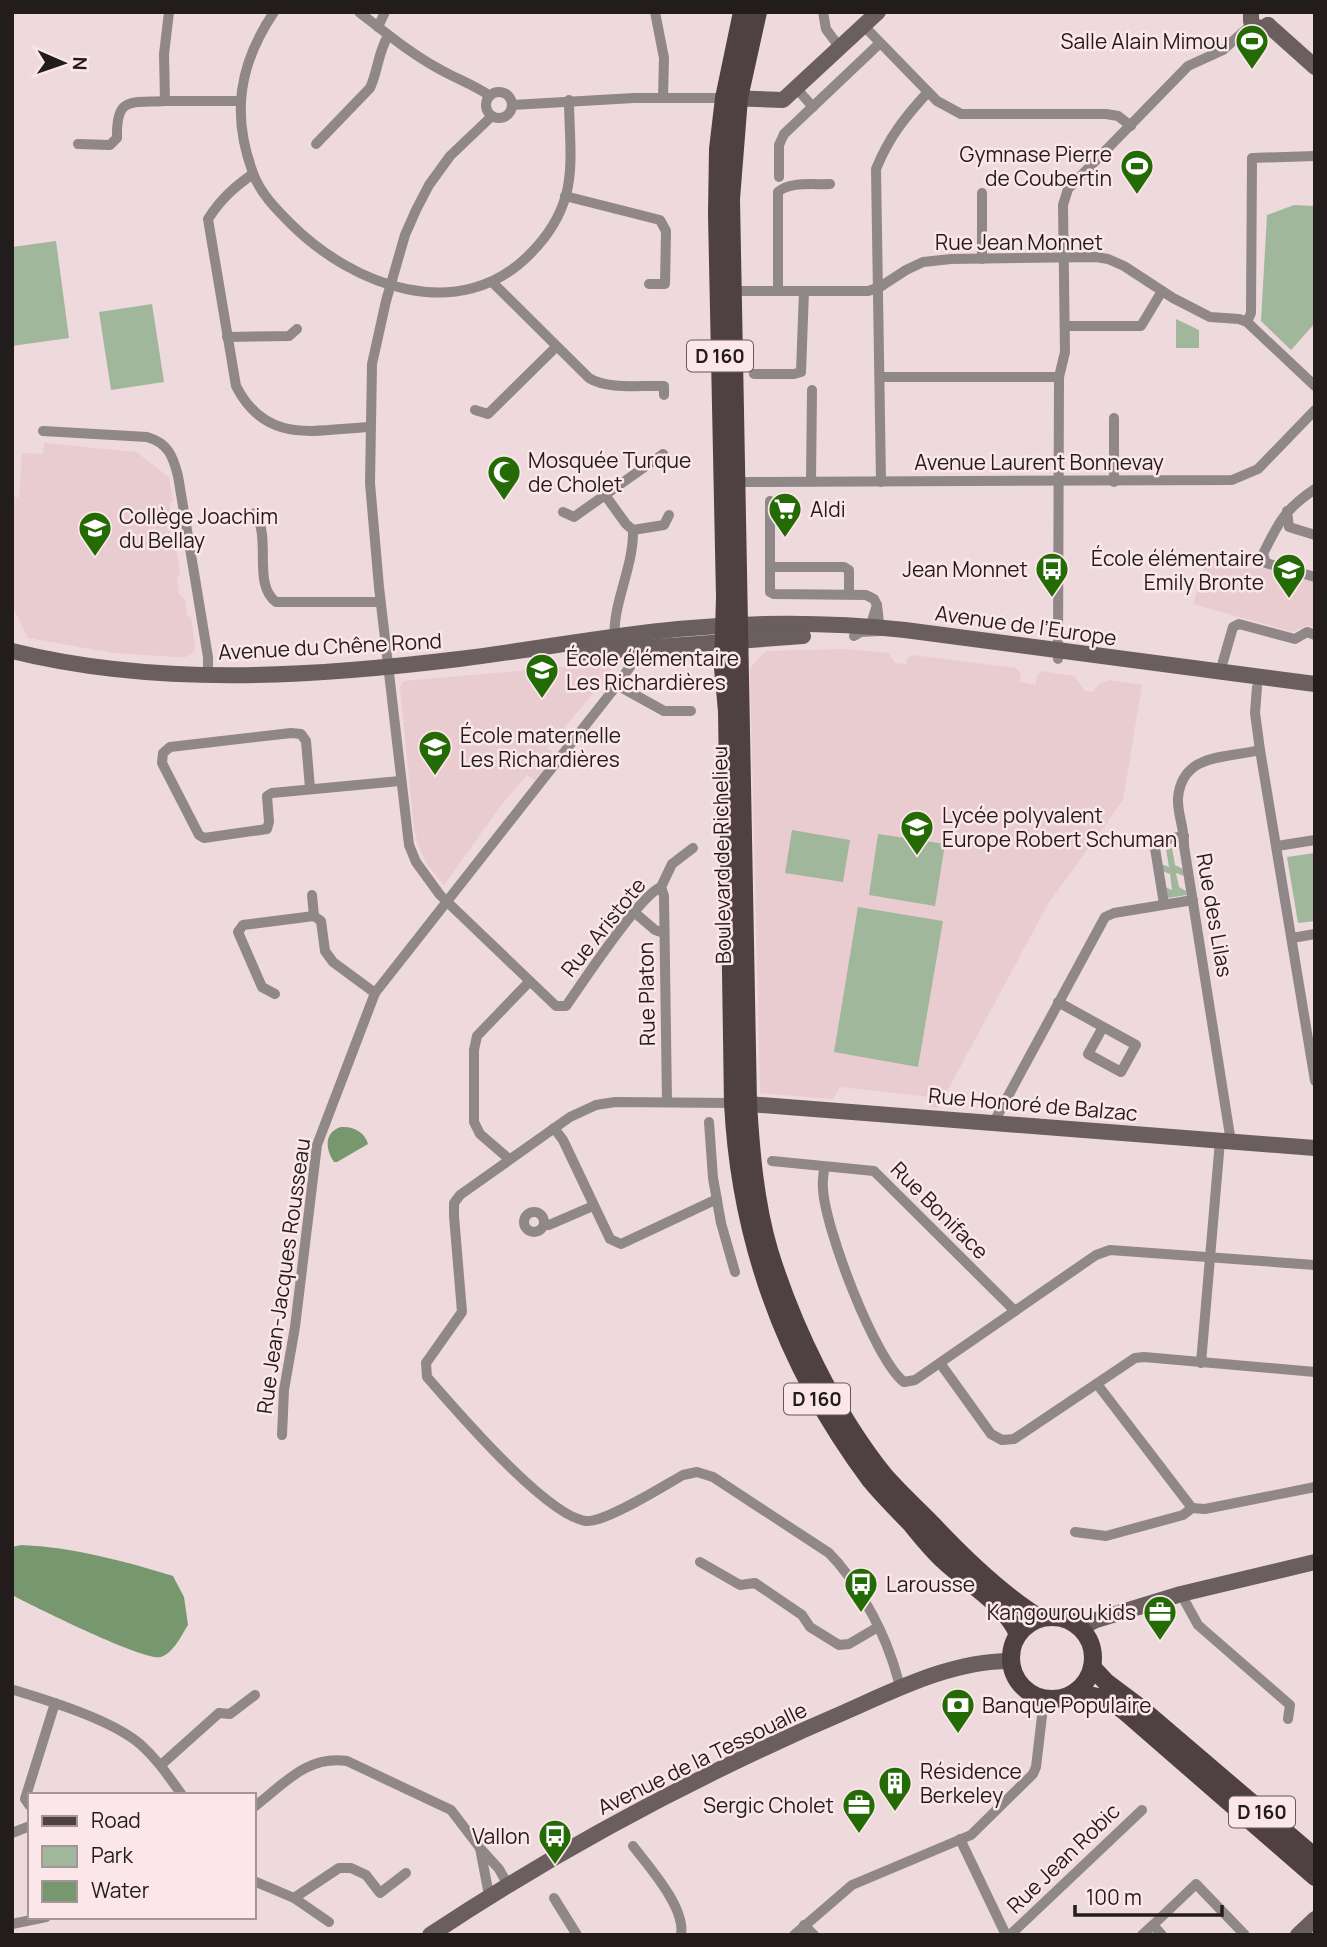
<svg xmlns="http://www.w3.org/2000/svg" width="1327" height="1947" font-family="Manrope,sans-serif">
<style>
.built{fill:#e9cccf}
.green{fill:#a1b79c}
.water{fill:#77976f}
.lines{fill:none;stroke-linecap:round;stroke-linejoin:round}
.street{stroke:#908788;stroke-width:10}
.secondary{stroke:#6a5e5f;stroke-width:16}
.primary{stroke:#4f4143;stroke-width:18}
.labels{text-anchor:middle;dominant-baseline:central;stroke-width:5;stroke-linejoin:round;paint-order:stroke}
.shield{fill:#fbe6e9;stroke:#64595a;stroke-width:2}
.shield-label{font-size:19px;font-weight:bold;fill:#231c1d}
.poi-label{font-size:21px;fill:#231c1d;stroke:#fbe6e9;text-anchor:start}
.street-label{font-size:21px;fill:#231c1d;stroke:#fbe6e9}
</style>
<rect width="100%" height="100%" fill="#eed9dc"/>
<g class="built">
<path d="M44,443l92,9 33,25 4,25 -4,1 4,26 -3,3 1,9 4,2 5,31 -3,3 2,17 6,5 2,17 4,1 4,31 -3,6 -6,3h-11l-61,-4 -86,-15 -16,-33v-108h7l3,-44 21,1z"/>
<path d="M1208,555l45,14 2,-4 60,17v46l-9,-2 -13,6 -100,-28z"/>
<path d="M846,649l43,4 6,10 11,1 1,-6 6,-3 103,13 5,5 -1,9 15,3 2,-10 5,-4 32,5 11,15 8,1 7,-9 9,-3 33,5 -19,115 -75,104 -110,204 -8,-1 1,-10 -91,-10 -7,12 -73,-6 -10,-425 16,-17z"/>
<path d="M610,663l1,9 -64,76 8,6 -20,26 -8,-5 -28,33 -55,77 -16,-19 -8,-16 -6,-21 -14,-141 3,-7z"/>
</g>
<g class="green">
<path d="M1294,205l21,1v117l-24,27 -30,-29 6,-106z"/>
<path d="M56,241l13,97 -57,8v-99z"/>
<path d="M152,304l12,78 -53,8 -12,-78z"/>
<path d="M1176,319l23,11v18h-23z"/>
<path d="M792,830l58,10 -7,42 -58,-9z"/>
<path d="M878,834l67,10 -10,62 -66,-11z"/>
<path d="M1172,848l3,17 8,4 1,7 -8,-3 3,14 7,4 1,4 -20,3 -2,-11 7,3 -2,-16 -8,-3 -1,-7 8,3 -3,-18z"/>
<path d="M1315,853v68l-17,2 -11,-66z"/>
<path d="M858,907l85,14 -25,146 -84,-15z"/>
</g>
<g class="water">
<path d="M341,1127c12,-1 24,5 27,17l-31,18h-3c-9,-13 -10,-30 7,-35z"/>
<path d="M21,1545c52,2 103,16 152,31l11,21 4,28c-7,11 -14,27 -27,32 -16,5 -128,-51 -149,-62v-48z"/>
</g>
<g class="lines">
<g class="street">
<path d="M169,12l-5,42 1,47h76"/>
<path d="M274,12c-35,52 -43,102 -21,161 7,20 23,36 38,51 62,62 169,102 239,30 16,-16 30,-37 36,-59 8,-29 3,-64 3,-95"/>
<path d="M359,12c27,21 52,42 82,58 16,9 33,15 49,26"/>
<path d="M655,12l9,46 -1,40"/>
<path d="M823,12l3,17 14,19"/>
<path d="M864,26l73,75 24,13h145l12,2 13,10"/>
<path d="M378,27l7,-15"/>
<path d="M797,89l16,18"/>
<circle cx="499" cy="105" r="13"/>
<path d="M512,105l122,-7h90"/>
<path d="M492,116l-42,40 -21,29 -13,25 -11,25 -19,66 -14,63 -2,119 9,104 30,258 7,17 24,33 116,111h10c17,-24 74,-111 95,-119l11,-23 21,-16"/>
<path d="M78,144l32,1 7,-7c-1,-42 13,-35 48,-37"/>
<path d="M316,144l54,-56c8,-17 8,-36 18,-52"/>
<path d="M253,174c-19,13 -32,25 -45,45l28,167c30,59 78,44 133,41"/>
<path d="M779,177v-32l5,-11 96,-91"/>
<path d="M982,193v66"/>
<path d="M565,196l95,24 6,11 -1,53h-16"/>
<path d="M492,282l97,96c19,12 52,7 75,8v9"/>
<path d="M778,291v-99c12,-11 36,-7 52,-8"/>
<path d="M734,296l5,-5h129l12,-4 26,-17 17,-8 28,-3 145,-2 12,2 16,7 49,32 37,19 29,2 8,3 68,64"/>
<path d="M1247,322l4,-9 1,-155 63,-2"/>
<path d="M1065,326h76l21,-35"/>
<path d="M227,337l62,-1 8,-7"/>
<path d="M754,374h40l7,-2 3,-81"/>
<path d="M881,377h178"/>
<path d="M475,410l13,4 68,-67"/>
<path d="M1114,418v64"/>
<path d="M43,431l104,6c21,6 26,19 31,39l30,181v17"/>
<path d="M811,481l1,-91"/>
<path d="M737,482l495,-2 26,-11 57,-59"/>
<path d="M881,482l-5,-313c13,-32 29,-52 52,-77"/>
<path d="M1315,489c-30,20 -37,34 -52,65l3,9 49,14"/>
<path d="M770,501v91l4,2 92,1 8,4 3,6"/>
<path d="M1287,511l2,16 26,8"/>
<path d="M563,512l11,5 31,-22"/>
<path d="M255,513c17,26 -3,71 21,89h104"/>
<path d="M633,530l-7,-6 -21,-29 58,-41"/>
<path d="M770,567h74l5,3v24"/>
<path d="M854,636l7,-4 19,-1 -3,-26 -7,22"/>
<path d="M615,640c-4,-34 19,-72 18,-110l31,-5 5,-10"/>
<path d="M1058,659l1,-282 6,-25 -2,-147 5,-16 120,-123 35,-16 29,-26"/>
<path d="M1220,672l13,-45 6,-3 56,15 12,-7 8,3"/>
<path d="M617,685l47,26h27"/>
<path d="M1257,687l-2,26 5,37 55,331"/>
<path d="M310,788l-4,-47 -5,-7 -10,-1 -121,14 -7,6 -1,10 37,72 5,3 63,-9 2,-7 -2,-26 5,-3 128,-12"/>
<path d="M1277,846l38,-6"/>
<path d="M661,887l3,9 3,206"/>
<path d="M312,895l2,21 7,5 4,30 8,11 42,31"/>
<path d="M1164,904l-10,-62 30,-6"/>
<path d="M634,912l21,18 9,3"/>
<path d="M1292,938l23,-4"/>
<path d="M275,994l-13,-7 -24,-55 5,-7 71,-9"/>
<path d="M1058,1002l78,43 -15,27 -33,-18 15,-27"/>
<path d="M733,1103l-118,-1 -19,3 -26,12 -110,78 -6,8v13l8,96 -36,51 1,14c28,32 119,139 159,144 19,2 79,-36 97,-46l14,-3 16,5 116,76c25,25 51,71 62,104 4,10 6,21 10,31"/>
<path d="M709,1122l4,56 8,45 14,49"/>
<path d="M994,1122l111,-205 9,-4 79,-13"/>
<path d="M554,1128l9,12 47,99 11,5 96,-45"/>
<path d="M1231,1142l-47,-296c1,-16 -7,-33 -6,-48 4,-46 51,-40 82,-48"/>
<path d="M509,1159l-29,-25 -6,-12v-72l3,-14 52,-54"/>
<path d="M772,1161l102,10 141,140"/>
<path d="M824,1167c0,7 -2,14 -1,21 1,38 52,172 81,194l11,-2 181,-125 14,-5 205,15"/>
<circle cx="534" cy="1222" r="10"/>
<path d="M544,1224l5,1 44,-19"/>
<path d="M940,1363l51,71 11,6 12,-1 121,-81 9,-1 171,15"/>
<path d="M1201,1363l19,-222"/>
<path d="M1097,1384l95,124 13,1 110,-22"/>
<path d="M282,1435l2,-45 11,-63 22,-182 58,-152 242,-308 22,-31 -1,-9"/>
<path d="M1075,1532l31,4 77,-21 9,-7"/>
<path d="M700,1562l40,23 15,-2 47,32 8,12 29,18 10,-1 29,-17"/>
<path d="M1181,1594l17,31 92,80 -2,14"/>
<path d="M14,1690c36,11 98,30 126,54 17,15 29,33 42,51"/>
<path d="M161,1765l58,-52 11,1 25,-19"/>
<path d="M30,1806l-5,-7 30,-96"/>
<path d="M254,1807c30,-23 53,-52 93,-46l104,49 29,38"/>
<path d="M12,1833l18,-7"/>
<path d="M960,1839l46,96"/>
<path d="M633,1846c16,21 53,62 48,89"/>
<path d="M254,1881l40,17 35,24"/>
<path d="M489,1895l-9,-47 19,21 9,16"/>
<path d="M294,1898l45,-30h12l15,7 14,18 26,-20"/>
<path d="M554,1898l23,37"/>
<path d="M12,1924l34,-7"/>
<path d="M804,1925l10,10"/>
<path d="M794,1935l58,-50 119,-50 62,-61 3,-7 8,-68"/>
<path d="M1010,1935l132,-125"/>
<path d="M1142,1935l11,-10"/>
<path d="M1162,1935l-9,-10 43,-41 49,51"/>
</g>
<g class="secondary">
<path d="M1251,12v9c4,7 10,9 17,4"/>
<path d="M1268,25l47,42"/>
<path d="M726,98l57,2 95,-88"/>
<path d="M12,651c145,36 300,26 447,8 73,-9 146,-23 219,-30 75,-7 153,-7 227,1l410,54"/>
<path d="M577,653l226,-17"/>
<path d="M735,1103l580,45"/>
<path d="M1081,1628l15,-8 85,-26 134,-32"/>
<path d="M430,1935c131,-87 270,-161 415,-223 52,-23 107,-51 165,-51"/>
<path d="M1298,1935l17,-16"/>
</g>
<g class="primary">
<path d="M742,12l-18,86 -6,51 -1,65 8,383 -2,71 4,43 6,392c7,139 54,266 138,378 12,15 27,29 40,43 10,12 20,25 32,36 24,23 61,43 75,74"/>
<path d="M758,12l-19,86 -8,101 17,904c3,49 7,99 21,147 23,75 65,163 115,225 15,17 32,33 48,49 31,33 69,70 108,94"/>
<circle cx="1052" cy="1658" r="41"/>
<path d="M1092,1667l14,15 36,27 173,148"/>
<path d="M1075,1692l32,7 16,11 192,167"/>
</g>
</g>
<defs>
<symbol id="stadium-pin" viewBox="-11 -11 22 30"><path d="M0 17L-7.5 6A9.5 9.5 0 1 1 7.5 6Z" fill="#246b06" stroke="#fbe6e9"/><path d="M0-5a6.5 5 0 1 0 0 10a6.5 5 0 1 0 0-10ZM-3.5-1.8h7v3.6h-7Z" fill="#fff"/></symbol>
<symbol id="mosque-pin" viewBox="-11 -11 22 30"><path d="M0 17L-7.5 6A9.5 9.5 0 1 1 7.5 6Z" fill="#246b06" stroke="#fbe6e9"/><path d="M3.5-4.9A6 6 0 1 0 3.5 4.9A5 5 0 1 1 3.5-4.9Z" fill="#fff"/></symbol>
<symbol id="supermarket-pin" viewBox="-11 -11 22 30"><path d="M0 17L-7.5 6A9.5 9.5 0 1 1 7.5 6Z" fill="#246b06" stroke="#fbe6e9"/><path d="M-6-5.5h2.5l.6 2H6L4.5 2H-2.5L-4.4-4H-6ZM-1.5 3.2a1.3 1.3 0 1 0 .1 0ZM3 3.2a1.3 1.3 0 1 0 .1 0Z" fill="#fff"/></symbol>
<symbol id="school-pin" viewBox="-11 -11 22 30"><path d="M0 17L-7.5 6A9.5 9.5 0 1 1 7.5 6Z" fill="#246b06" stroke="#fbe6e9"/><path d="M0-5L7-2L0 1L-7-2ZM-4 1L0 2.5L4 1V4Q0 6-4 4Z" fill="#fff"/></symbol>
<symbol id="bus-pin" viewBox="-11 -11 22 30"><path d="M0 17L-7.5 6A9.5 9.5 0 1 1 7.5 6Z" fill="#246b06" stroke="#fbe6e9"/><path d="M-5-6H5V4H4V6H2V4H-2V6H-4V4H-5ZM-3.5-4V0h7V-4ZM-3.5 1.2v1.5H-2V1.2ZM2 1.2v1.5H3.5V1.2Z" fill="#fff"/></symbol>
<symbol id="office-pin" viewBox="-11 -11 22 30"><path d="M0 17L-7.5 6A9.5 9.5 0 1 1 7.5 6Z" fill="#246b06" stroke="#fbe6e9"/><path d="M-6-3h4V-5.5h4V-3h4V5H-6ZM-1-4.5V-3h2v-1.5ZM-6 0V1H6V0Z" fill="#fff"/></symbol>
<symbol id="bank-pin" viewBox="-11 -11 22 30"><path d="M0 17L-7.5 6A9.5 9.5 0 1 1 7.5 6Z" fill="#246b06" stroke="#fbe6e9"/><path d="M-6-4H6V4H-6ZM0-2.3a2.3 2.3 0 1 0 0 4.6a2.3 2.3 0 1 0 0-4.6Z" fill="#fff"/></symbol>
<symbol id="building-pin" viewBox="-11 -11 22 30"><path d="M0 17L-7.5 6A9.5 9.5 0 1 1 7.5 6Z" fill="#246b06" stroke="#fbe6e9"/><path d="M-4-6H4V6H1V3H-1V6H-4ZM-2.5-4.3h1.7v1.8h-1.7ZM.8-4.3h1.7v1.8H.8ZM-2.5-1h1.7V.8h-1.7ZM.8-1h1.7V.8H.8Z" fill="#fff"/></symbol>
</defs>
<g fill-rule="evenodd">
<use href="#stadium-pin" x="1233" y="22" width="38" height="52"/>
<use href="#stadium-pin" x="1118" y="147" width="38" height="52"/>
<use href="#mosque-pin" x="485" y="453" width="38" height="52"/>
<use href="#supermarket-pin" x="766" y="490" width="38" height="52"/>
<use href="#school-pin" x="76" y="509" width="38" height="52"/>
<use href="#bus-pin" x="1033" y="550" width="38" height="52"/>
<use href="#school-pin" x="1270" y="551" width="38" height="52"/>
<use href="#school-pin" x="523" y="651" width="38" height="52"/>
<use href="#school-pin" x="416" y="728" width="38" height="52"/>
<use href="#school-pin" x="898" y="808" width="38" height="52"/>
<use href="#bus-pin" x="842" y="1565" width="38" height="52"/>
<use href="#office-pin" x="1141" y="1593" width="38" height="52"/>
<use href="#bank-pin" x="939" y="1686" width="38" height="52"/>
<use href="#building-pin" x="876" y="1764" width="38" height="52"/>
<use href="#office-pin" x="840" y="1786" width="38" height="52"/>
<use href="#bus-pin" x="536" y="1817" width="38" height="52"/>
</g>
<g class="labels">
<g class="shield">
<rect x="687" y="340.5" width="66" height="31" rx="5"/>
<rect x="784" y="1383.5" width="66" height="31" rx="5"/>
<rect x="1229" y="1796.5" width="66" height="31" rx="5"/>
</g>
<g class="shield-label">
<text x="720" y="356">D 160</text>
<text x="817" y="1399">D 160</text>
<text x="1262" y="1812">D 160</text>
</g>
<g class="poi-label">
<text x="1228" y="41" text-anchor="end">Salle Alain Mimou</text>
<text x="1112" y="154" text-anchor="end">Gymnase Pierre<tspan x="1112" dy="24">de Coubertin</tspan></text>
<text x="528" y="460">Mosquée Turque<tspan x="528" dy="24">de Cholet</tspan></text>
<text x="810" y="509">Aldi</text>
<text x="119" y="516">Collège Joachim<tspan x="119" dy="24">du Bellay</tspan></text>
<text x="1264" y="558" text-anchor="end">École élémentaire<tspan x="1264" dy="24">Emily Bronte</tspan></text>
<text x="1028" y="569" text-anchor="end">Jean Monnet</text>
<text x="566" y="658">École élémentaire<tspan x="566" dy="24">Les Richardières</tspan></text>
<text x="460" y="735">École maternelle<tspan x="460" dy="24">Les Richardières</tspan></text>
<text x="942" y="815">Lycée polyvalent<tspan x="942" dy="24">Europe Robert Schuman</tspan></text>
<text x="886" y="1584">Larousse</text>
<text x="1136" y="1612" text-anchor="end">Kangourou kids</text>
<text x="982" y="1705">Banque Populaire</text>
<text x="920" y="1771">Résidence<tspan x="920" dy="24">Berkeley</tspan></text>
<text x="834" y="1805" text-anchor="end">Sergic Cholet</text>
<text x="530" y="1836" text-anchor="end">Vallon</text>
</g>
<g class="street-label">
<text x="1019" y="242">Rue Jean Monnet</text>
<text x="1039" y="462">Avenue Laurent Bonnevay</text>
<text transform="translate(1026 625) rotate(8)">Avenue de l’Europe</text>
<text transform="translate(330 646) rotate(-3)">Avenue du Chêne Rond</text>
<text transform="translate(721 855) rotate(-91)">Boulevard de Richelieu</text>
<text transform="translate(1215 915) rotate(80)">Rue des Lilas</text>
<text transform="translate(603 927) rotate(-51)">Rue Aristote</text>
<text transform="translate(646 994) rotate(-91)">Rue Platon</text>
<text transform="translate(1033 1104) rotate(5)">Rue Honoré de Balzac</text>
<text transform="translate(940 1210) rotate(45)">Rue Boniface</text>
<text transform="translate(283 1276) rotate(-82)">Rue Jean-Jacques Rousseau</text>
<text transform="translate(702 1758) rotate(-26)">Avenue de la Tessoualle</text>
<text transform="translate(1063 1858) rotate(-44)">Rue Jean Robic</text>
</g>
</g>
<rect width="1327" height="1947" fill="none" stroke="#231c1d" stroke-width="28"/>
<rect x="28" y="1793" width="228" height="126" fill="#fbe6e9" stroke="#a59597" stroke-width="2"/>
<rect x="42" y="1816" width="35" height="10" fill="#4f4143" stroke="#a59597" stroke-width="2"/>
<text x="91" y="1828" font-size="21" fill="#231c1d">Road</text>
<rect x="42" y="1846" width="35" height="21" fill="#a1b79c" stroke="#a59597" stroke-width="2"/>
<text x="91" y="1863" font-size="21" fill="#231c1d">Park</text>
<rect x="42" y="1881" width="35" height="21" fill="#77976f" stroke="#a59597" stroke-width="2"/>
<text x="91" y="1898" font-size="21" fill="#231c1d">Water</text>
<g transform="translate(63 63) rotate(92)" stroke="#fbe6e9" stroke-width="5" paint-order="stroke">
<path d="M0-5L12 26L0 18L-12 26Z" fill="#231c1d"/>
<text y="-10" font-size="19" font-weight="bold" text-anchor="middle" fill="#231c1d">N</text>
</g>
<path d="M1075 1905v10h147v-10" fill="none" stroke="#231c1d" stroke-width="3.5"/>
<text x="1086" y="1905" font-size="21" fill="#231c1d" stroke="#fbe6e9" stroke-width="5" paint-order="stroke">100 m</text>
</svg>
